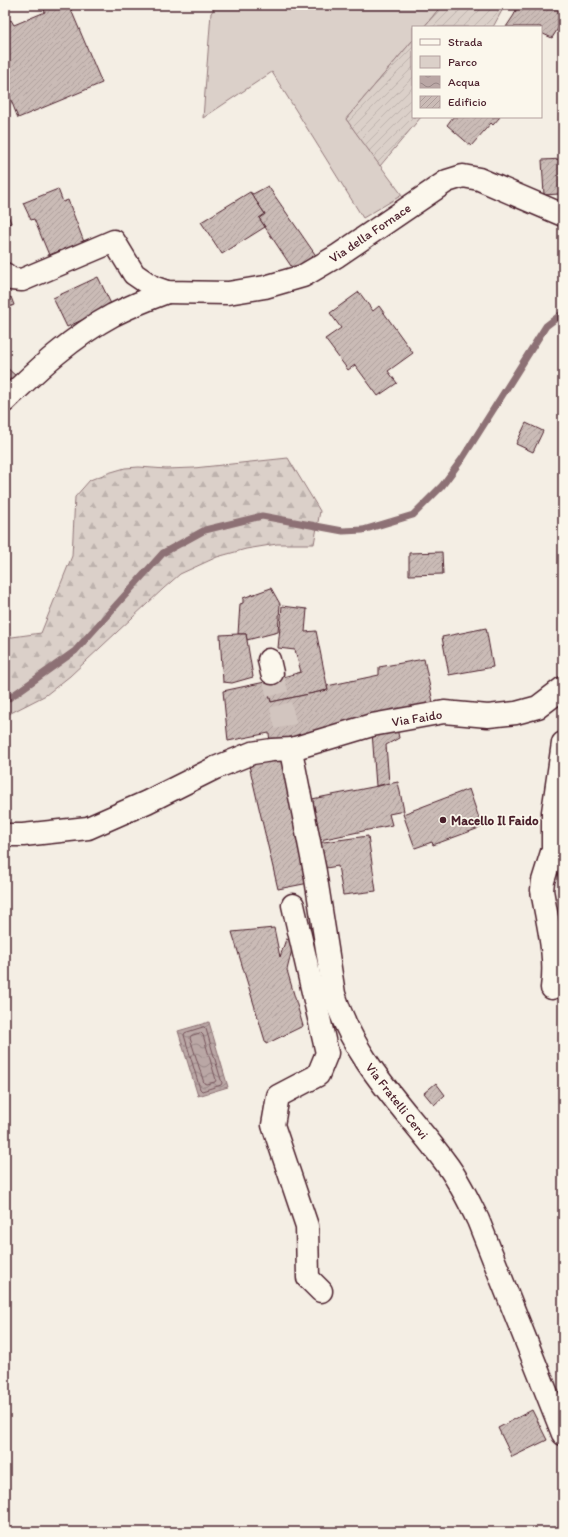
<svg xmlns="http://www.w3.org/2000/svg" width="568" height="1537" font-family="Itim,sans-serif">
<style>
.green{fill:#dbd0c9;stroke:#92787a}
.forest{fill:url(#forest-firs);stroke:#92787a}
.garden{fill:url(#garden-furrows);stroke:#92787a}
.water{fill:url(#water-waves);stroke:#8d7174}
.lines{fill:none;stroke-linecap:round;stroke-linejoin:round}
.shore{stroke:#77555c;stroke-width:1}
.stream{stroke:#8d7174;stroke-width:7}
.building{fill:url(#building-hatch);stroke:#4a1f2b}
.minor-tunnel{stroke:#d2c5bf;stroke-width:22;stroke-dasharray:22 11;stroke-linecap:butt}
.minor-casing{stroke:#4a1f2b;stroke-width:25}
.minor{stroke:#fbf7ec;stroke-width:22}
.poi-dot{fill:#4a1f2b;stroke:#fbf7ec;stroke-width:1.5}
.labels{text-anchor:middle;dominant-baseline:central;stroke-width:3.5;stroke-linejoin:round;paint-order:stroke}
.street-label{font-size:13px;fill:#4a1f2b;stroke:#fbf7ec}
.poi-label{font-size:13px;font-weight:bold;fill:#4a1f2b;stroke:#fbf7ec;text-anchor:start}
</style>
<defs>
<pattern id="forest-firs" width="22" height="20" patternUnits="userSpaceOnUse"><rect width="22" height="20" fill="#dbd0c9"/><path d="M5 1l3.5 6h-7zM16 11l3.5 6h-7z" fill="#bdb2ad"/></pattern>
<pattern id="garden-furrows" width="10" height="10" patternUnits="userSpaceOnUse"><rect width="10" height="10" fill="#dbd0c9"/><path d="M-1 1l2-2M0 10L10 0M9 11l2-2" fill="none" stroke="#bdb2ad"/></pattern>
<pattern id="water-waves" width="16" height="10" patternUnits="userSpaceOnUse"><rect width="16" height="10" fill="#baa7a5"/><path d="M0 5q4-4 8 0t8 0" fill="none" stroke="#998787"/></pattern>
<pattern id="building-hatch" width="6" height="6" patternUnits="userSpaceOnUse"><rect width="6" height="6" fill="#cabbb6"/><path d="M-1 1l2-2M0 6l6-6M5 7l2-2" fill="none" stroke="#afa09d"/></pattern>
</defs>
<rect width="100%" height="100%" fill="#f4eee4"/>
<filter id="ink" filterUnits="userSpaceOnUse"><feTurbulence type="fractalNoise" baseFrequency=".025" numOctaves="2"/><feDisplacementMap in="SourceGraphic" scale="8" xChannelSelector="R" yChannelSelector="G"/><feConvolveMatrix kernelMatrix="1 2 1 2 8 2 1 2 1" color-interpolation-filters="sRGB"/></filter>
<g filter="url(#ink)">
<path class="green" d="M217,5h225l-18,22h-11v13l-67,79 56,76 -39,23 -91,-146 -69,46 8,-105z"/>
<path class="forest" d="M288,458l32,53 -6,33h-37l-31,5 -29,8 -37,17 -17,15 -93,87 -24,19 -41,21v-78l36,-5 31,-77 3,-59 15,-17 18,-7 17,-5 14,-1 27,2 28,-1z"/>
<g class="garden">
<path d="M442,5h63l-12,22h-69z"/>
<path d="M413,40v77h8l-41,49 -34,-47z"/>
</g>
<path class="water" d="M209,1022l19,65 -30,9 -20,-65z"/>
<g class="lines">
<g class="shore">
<path d="M204,1027l2,2 16,54 -1,2 -19,6 -2,-2 -16,-54 1,-2z"/>
<path d="M201,1033l2,2 13,45 -1,2 -9,2 -2,-1 -14,-45 1,-2z"/>
</g>
<path class="stream" d="M5,701l70,-50 88,-98 42,-23 57,-14 81,15 20,-1 50,-15 29,-29 20,-27 84,-133 17,-13"/>
</g>
<g class="building">
<path d="M47,5h22l33,78 -84,35 -13,-33v-62l6,-3 3,5 31,-13 -2,-5z"/>
<path d="M518,5h45v18l-1,-1 -10,16 -11,-5v-6h-35l8,-12z"/>
<path d="M453,117h47l-7,8 -2,-2 -20,23 -24,-21z"/>
<path d="M563,159v39h-3l-1,-4 -15,1 -2,-35z"/>
<path d="M268,186l49,71 -22,15 -36,-54 6,-4 -15,-22 3,2z"/>
<path d="M58,189l5,13 5,-2 16,42 -35,13 -15,-36 -3,1 -8,-17z"/>
<path d="M250,192l15,22 -6,4 6,9 -43,27 -21,-32z"/>
<path d="M7,212l4,11 -6,2v-12z"/>
<path d="M98,277l14,29 -45,21 -14,-29z"/>
<path d="M359,292l14,19 6,-5 34,47 -25,18 9,12 -19,13 -23,-31 -7,5 -23,-31 16,-11 -11,-15z"/>
<path d="M11,297l3,8 -9,4v-9z"/>
<path d="M5,366l12,11 -12,12z"/>
<path d="M526,423l17,8 -10,21 -17,-8z"/>
<path d="M442,552l1,22 -34,1v-22z"/>
<path d="M271,588l9,16 -2,28 -31,8 -1,-6h-8l2,-30 3,-1v-5z"/>
<path d="M282,606l25,3 -2,23 11,-1 12,59 -57,12 -6,-20 36,-10 -6,-22 -17,-2z"/>
<path d="M486,628l7,39 -44,8 -7,-38z"/>
<path d="M238,634h8l7,43 -21,6 -9,-1 -3,-47z"/>
<path d="M424,659l9,43 -27,7 -130,37 -6,-3 -1,-10 -41,8 -5,-50 42,-9 6,20 57,-12 -1,-4 52,-11v-8z"/>
<path d="M396,723l3,15 -13,7 3,38 -13,3 -4,-54z"/>
<path d="M285,751l29,131 -36,7 -30,-128z"/>
<path d="M398,782l6,29 -15,3 3,11 -72,15 -8,-41z"/>
<path d="M469,789l13,38 -49,18 -1,-3 -17,6 -12,-34z"/>
<path d="M368,836l8,55 -33,4 -5,-29 -18,3 -4,-26z"/>
<path d="M274,928l6,29 6,-18 8,2 -7,29 16,56 -37,18 -34,-112z"/>
<path d="M436,1083l9,12 -11,10 -10,-12z"/>
<path d="M532,1410l15,30 -35,17 -14,-29z"/>
</g>
<g class="lines">
<path class="minor-tunnel" d="M272,673l20,76"/>
<defs>
<g id="minor">
<path d="M5,274l6,5 11,1 92,-39 20,33 19,13 14,5 61,1 37,-6 38,-11 34,-20 110,-75 16,-5 16,3 84,36"/>
<path d="M5,401c33,-32 67,-64 108,-86 18,-9 35,-16 54,-23"/>
<path d="M269,660l3,13"/>
<path d="M292,749v7l23,116 19,122c20,67 70,113 111,168 14,18 23,38 33,58l85,214"/>
<path d="M5,835h18l65,-7 59,-26 68,-34 37,-15 20,-3 20,-1 80,-24 72,-13 44,4 28,-3 22,-6 25,-19"/>
<path d="M293,905l34,148 -9,22 -40,21 -5,29 34,101 1,52 13,13"/>
<path d="M552,988c5,-33 -5,-66 -10,-98l1,-9 10,-32v-37l10,-69"/>
</g>
</defs>
<use href="#minor" class="minor-casing"/>
<use href="#minor" class="minor"/>
</g>
</g>
<circle class="poi-dot" cx="443" cy="820" r="4"/>
<g class="labels">
<g class="street-label">
<text transform="translate(370 233) rotate(-34)">Via della Fornace</text>
<text transform="translate(417 718) rotate(-9)">Via Faido</text>
<text transform="translate(397 1101) rotate(52)">Via Fratelli Cervi</text>
</g>
<g class="poi-label">
<text x="451" y="820">Macello Il Faido</text>
</g>
</g>
<rect width="568" height="1537" fill="none" stroke="#fbf7ec" stroke-width="20"/>
<rect x="10" y="10" width="548" height="1517" fill="none" stroke="#4a1f2b" stroke-width="1.5" filter="url(#ink)"/>
<rect x="412" y="26" width="130" height="92" fill="#fbf7ec" stroke="#b4a19f"/>
<rect x="420" y="39" width="20" height="6" fill="#fbf7ec" stroke="#b4a19f"/>
<text x="448" y="46" font-size="12" fill="#4a1f2b">Strada</text>
<rect x="420" y="56" width="20" height="12" fill="#dbd0c9" stroke="#b4a19f"/>
<text x="448" y="66" font-size="12" fill="#4a1f2b">Parco</text>
<rect x="420" y="76" width="20" height="12" fill="url(#water-waves)" stroke="#b4a19f"/>
<text x="448" y="86" font-size="12" fill="#4a1f2b">Acqua</text>
<rect x="420" y="96" width="20" height="12" fill="url(#building-hatch)" stroke="#b4a19f"/>
<text x="448" y="106" font-size="12" fill="#4a1f2b">Edificio</text>
</svg>
